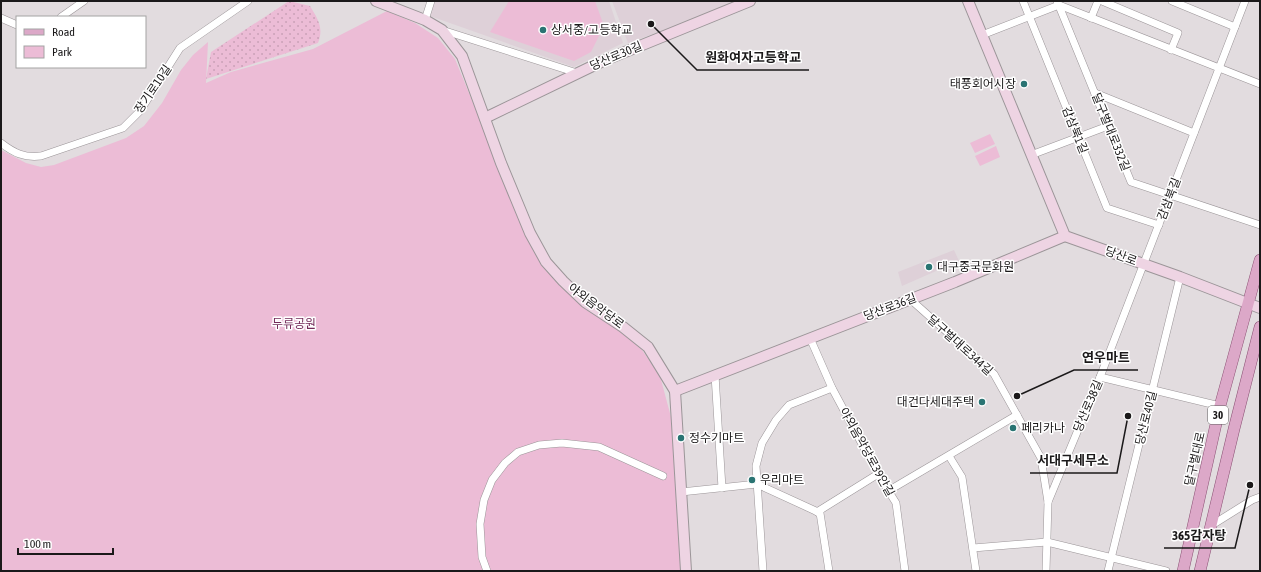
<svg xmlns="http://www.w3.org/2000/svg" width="1261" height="572" font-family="'Asap Condensed','Noto Sans KR',sans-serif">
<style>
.built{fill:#ded0d8}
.grass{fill:url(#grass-dots)}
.park{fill:#ecbcd6}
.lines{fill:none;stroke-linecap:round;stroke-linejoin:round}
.street-casing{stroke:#9b9598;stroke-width:8}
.secondary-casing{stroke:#9b9598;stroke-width:12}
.primary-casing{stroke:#8a5073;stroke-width:12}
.street{stroke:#fff;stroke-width:7}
.secondary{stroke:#eed4e3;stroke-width:10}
.primary{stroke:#dca8c8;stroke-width:11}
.poi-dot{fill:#2a7473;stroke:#fff;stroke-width:1.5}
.labels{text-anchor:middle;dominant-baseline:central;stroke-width:3;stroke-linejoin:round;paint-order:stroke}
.shield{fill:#fff;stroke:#5f5e5f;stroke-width:1}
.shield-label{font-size:11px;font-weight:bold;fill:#1b191a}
.poi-label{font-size:12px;fill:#1b191a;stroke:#fff;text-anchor:start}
.street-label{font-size:12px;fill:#1b191a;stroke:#fff}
.park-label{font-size:12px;fill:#732a59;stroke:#fff}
.leader{fill:none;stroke:#1b191a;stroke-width:1.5}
.callout-dot{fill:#1b191a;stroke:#fff;stroke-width:1.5}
.callout-label{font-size:13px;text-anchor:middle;font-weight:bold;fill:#1b191a;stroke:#fff;stroke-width:3;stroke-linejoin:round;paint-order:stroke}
</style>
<defs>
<pattern id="grass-dots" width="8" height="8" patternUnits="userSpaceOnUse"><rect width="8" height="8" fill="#ecbcd6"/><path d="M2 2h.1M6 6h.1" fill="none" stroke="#caa1b7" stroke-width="1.8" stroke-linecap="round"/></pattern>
</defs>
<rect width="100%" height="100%" fill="#e2dcdf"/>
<g class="built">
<path d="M435,1h174l14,42 -49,24 -144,-51z"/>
<path d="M612,1h119l2,4 -105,38z"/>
<path d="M954,250l5,11 -57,25 -4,-14z"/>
</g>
<path class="grass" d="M289,1l21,5c8,13 14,22 8,37l-112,36 5,-27z"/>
<g class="park">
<path d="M509,1h86l9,25 -13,26 -17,9 -84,-29z"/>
<path d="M387,11l28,12 23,15 17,21 41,100 47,104 99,87 18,26 11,41 10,154h-680v-421l25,13 15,4 13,-2 72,-27 18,-12 18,-23 19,-33 12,-15 15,-13 -2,41 25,-11 82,-23z"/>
<path d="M990,134l5,10 -20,9 -5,-10z"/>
<path d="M996,146l4,11 -20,9 -5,-10z"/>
</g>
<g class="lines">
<defs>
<g id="street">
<path d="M1023,1l84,207 52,17"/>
<path d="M1057,1l74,181 129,43"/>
<path d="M1102,1l76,32 -7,17"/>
<path d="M1172,1l63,26"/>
<path d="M61,17l23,-16"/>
<path d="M1,18l16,7"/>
<path d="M1091,18l7,-17"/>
<path d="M425,20l6,-19"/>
<path d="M442,30l135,43"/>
<path d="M982,35l77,-30 201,79"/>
<path d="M1095,93l99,40"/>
<path d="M1,143c13,10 23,15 40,13l82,-28 17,-17 40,-63 68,-47"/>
<path d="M1031,155l77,-29"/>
<path d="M910,299l84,75 47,84 7,44 -2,69"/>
<path d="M810,338l22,50 46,86 18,29 9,68"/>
<path d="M715,375l7,113"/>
<path d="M1100,377l120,29"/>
<path d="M949,456l13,21 14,94"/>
<path d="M888,491l129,-76"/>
<path d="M681,492l76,-8 63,29 9,58"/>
<path d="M1048,502l52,-125 145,-376"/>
<path d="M817,512l61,-38"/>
<path d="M1212,525l40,-25 8,-3"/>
<path d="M973,548l74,-6 119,29"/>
<path d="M487,571l-5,-14 -2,-33 4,-24 8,-20 13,-17 13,-11 21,-7 23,-2 37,4 64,29"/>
<path d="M763,571l-7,-105 6,-23 14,-23 13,-15 43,-17"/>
<path d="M1108,571l72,-294"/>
</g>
<g id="secondary">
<path d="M376,1l49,19 17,10 20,26 39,107 29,70 16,29 17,19 22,21 38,25 25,20 27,44 11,180"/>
<path d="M968,1l97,235 115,41 80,31"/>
<path d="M485,118l118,-57 147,-60"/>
<path d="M675,391l280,-109 110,-46"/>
</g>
<g id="primary">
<path d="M1183,571l37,-165 40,-146"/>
<path d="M1200,571l34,-142 26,-102"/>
</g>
</defs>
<use href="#street" class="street-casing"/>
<use href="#secondary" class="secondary-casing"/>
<use href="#primary" class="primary-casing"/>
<use href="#street" class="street"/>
<use href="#secondary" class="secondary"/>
<use href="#primary" class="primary"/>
</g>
<g class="poi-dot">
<circle cx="543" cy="30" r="4"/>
<circle cx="1024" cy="84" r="4"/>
<circle cx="929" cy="267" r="4"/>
<circle cx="982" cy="402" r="4"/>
<circle cx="1013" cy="428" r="4"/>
<circle cx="681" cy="438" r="4"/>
<circle cx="752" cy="480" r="4"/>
</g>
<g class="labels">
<rect class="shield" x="1208" y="406" width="20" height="18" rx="3"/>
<g class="shield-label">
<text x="1218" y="415">30</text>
</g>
<g class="poi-label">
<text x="551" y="30">상서중/고등학교</text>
<text x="1016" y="84" text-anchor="end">태풍회어시장</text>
<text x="937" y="267">대구중국문화원</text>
<text x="974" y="402" text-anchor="end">대건다세대주택</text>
<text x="1021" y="428">페리카나</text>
<text x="689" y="438">정수기마트</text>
<text x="760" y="480">우리마트</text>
</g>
<g class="street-label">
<text transform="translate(616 56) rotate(-23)">당산로30길</text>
<text transform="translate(153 89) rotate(-56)">장기로10길</text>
<text transform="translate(1075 130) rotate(68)">감삼북1길</text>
<text transform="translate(1111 132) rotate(68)">달구벌대로332길</text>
<text transform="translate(1169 199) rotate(-69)">감삼북길</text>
<text transform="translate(1121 256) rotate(20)">당산로</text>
<text transform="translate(596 306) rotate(37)">야외음악당로</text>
<text transform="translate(890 307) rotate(-21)">당산로36길</text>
<text transform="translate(960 345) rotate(42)">달구벌대로344길</text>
<text transform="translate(1088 406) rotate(-67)">당산로38길</text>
<text transform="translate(1146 418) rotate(-76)">당산로40길</text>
<text transform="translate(867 452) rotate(61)">야외음악당로39안길</text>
<text transform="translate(1195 459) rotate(-77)">달구벌대로</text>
</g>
<g class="park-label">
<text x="294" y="324">두류공원</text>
</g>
</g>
<path class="leader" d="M651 24L697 70H809M1017 396L1074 370H1138M1128 416L1117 473H1030M1250 485L1235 548H1164"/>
<g class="callout-dot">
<circle cx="651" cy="24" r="4"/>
<circle cx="1017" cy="396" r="4"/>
<circle cx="1128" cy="416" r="4"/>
<circle cx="1250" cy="485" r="4"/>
</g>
<g class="callout-label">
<text x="753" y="62">원화여자고등학교</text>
<text x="1106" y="362">연우마트</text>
<text x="1073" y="465">서대구세무소</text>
<text x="1199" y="540">365감자탕</text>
</g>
<rect width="1261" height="572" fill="none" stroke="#1b191a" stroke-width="4"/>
<rect x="16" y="16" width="130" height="52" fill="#ffffff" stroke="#a4a3a3"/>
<rect x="24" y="29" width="20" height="6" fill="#dca8c8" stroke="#a4a3a3"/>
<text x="52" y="36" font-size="12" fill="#1b191a">Road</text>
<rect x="24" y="46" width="20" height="12" fill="#ecbcd6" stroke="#a4a3a3"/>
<text x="52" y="56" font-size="12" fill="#1b191a">Park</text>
<path d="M18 548v6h95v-6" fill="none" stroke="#1b191a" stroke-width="2"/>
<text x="24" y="548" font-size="12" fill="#1b191a" stroke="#ffffff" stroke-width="3" paint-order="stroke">100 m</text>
</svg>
